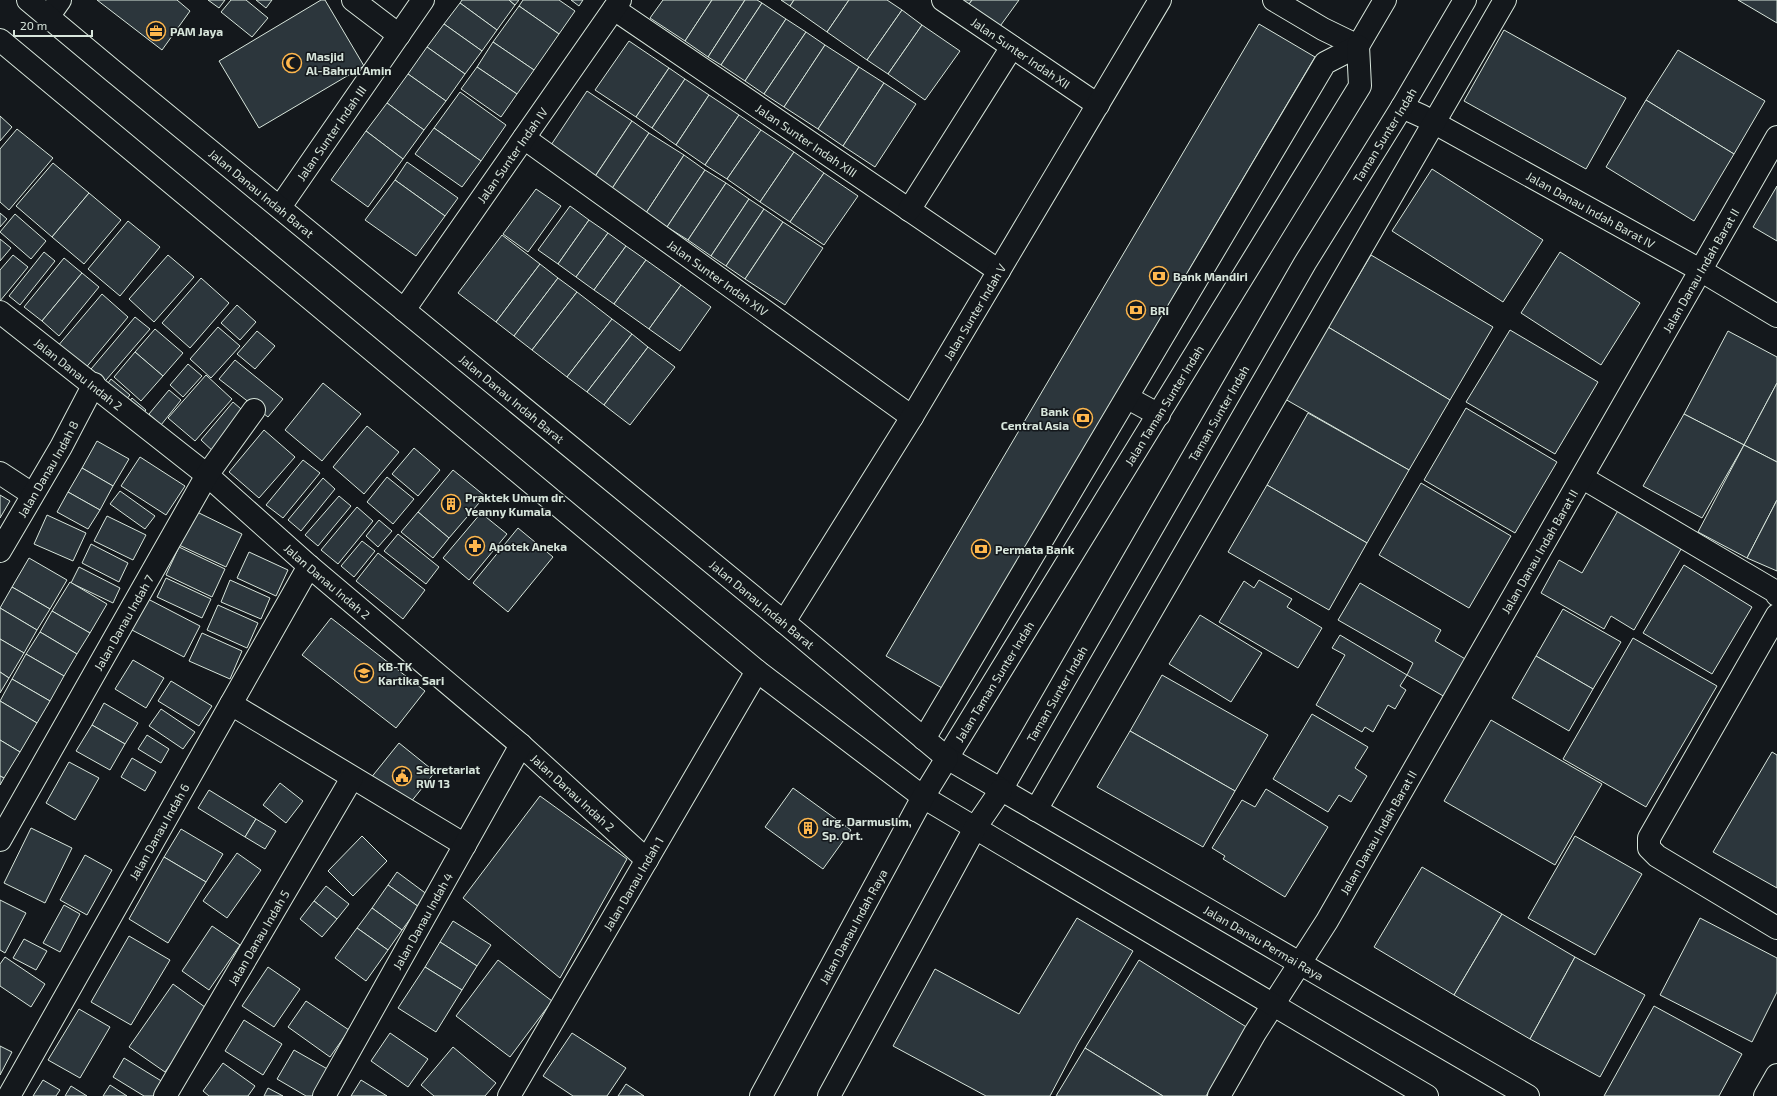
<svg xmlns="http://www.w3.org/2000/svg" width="1777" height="1096" font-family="'Exo 2',sans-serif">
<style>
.building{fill:#2c363c;stroke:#d8e6dc}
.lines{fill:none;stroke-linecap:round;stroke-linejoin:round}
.street-casing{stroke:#d8e6dc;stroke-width:24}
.secondary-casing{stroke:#d8e6dc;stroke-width:24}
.street{stroke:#14181c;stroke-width:22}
.secondary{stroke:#14181c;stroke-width:22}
.labels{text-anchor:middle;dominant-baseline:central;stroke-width:3;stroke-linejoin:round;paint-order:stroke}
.poi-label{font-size:12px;font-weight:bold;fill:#d8e6dc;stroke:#14181c;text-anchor:start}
.street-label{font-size:12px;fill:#d8e6dc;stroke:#14181c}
</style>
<rect width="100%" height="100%" fill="#14181c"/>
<g class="building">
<path d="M97,0h80l13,11 -28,39z"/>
<path d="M208,0h17l-6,8z"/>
<path d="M231,0h15l22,18 -16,19 -31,-25z"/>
<path d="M256,0h16l-6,8z"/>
<path d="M321,0h4l39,66 -105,62 -40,-67z"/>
<path d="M462,0h47l6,5 -18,25 -37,-27z"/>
<path d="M509,0h10l-4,5z"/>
<path d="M523,0h36l16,11 -16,23 -40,-28z"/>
<path d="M571,0h12l-4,6z"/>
<path d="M663,0h49l-27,41 -35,-23z"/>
<path d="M712,0h33l-37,57 -23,-16z"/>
<path d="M745,0h12l5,3 -41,62 -13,-8z"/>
<path d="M781,0h13l-4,6z"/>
<path d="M794,0h55l-22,32 -37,-26z"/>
<path d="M849,0h38l15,10 -35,50 -40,-28z"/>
<path d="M957,0h15l-5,7z"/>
<path d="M972,0h47l-21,29 -31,-22z"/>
<path d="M1738,0h39v23z"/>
<path d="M460,3l37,27 -15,21 -38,-27z"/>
<path d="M762,3l24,16 -41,62 -24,-16z"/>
<path d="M519,6l40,28 -25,36 -41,-28z"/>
<path d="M902,10l20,15 -34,49 -21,-14z"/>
<path d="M786,19l20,13 -42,62 -19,-13z"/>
<path d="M444,24l38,27 -17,23 -38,-27z"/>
<path d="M1259,24l56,33 -373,631 -56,-32z"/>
<path d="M922,25l38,26 -35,49 -37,-26z"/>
<path d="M1504,30l122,68 -40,71 -122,-68z"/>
<path d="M806,32l19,13 -41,62 -20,-13z"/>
<path d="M629,41l40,27 -33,49 -41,-27z"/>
<path d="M493,42l41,28 -17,24 -40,-27z"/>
<path d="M825,45l34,22 -41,62 -34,-22z"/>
<path d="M427,47l38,27 -19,27 -38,-27z"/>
<path d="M1678,50l87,51 -31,53 -88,-54z"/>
<path d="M477,67l40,27 -16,23 -40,-28z"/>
<path d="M859,67l25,16 -41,63 -25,-17z"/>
<path d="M669,68l16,11 -33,49 -16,-11z"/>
<path d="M408,74l38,27 -22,29 -37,-27z"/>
<path d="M685,79l24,16 -33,50 -24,-17z"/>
<path d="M884,83l32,21 -41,63 -32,-21z"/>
<path d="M587,91l45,30 -38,57 -45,-30z"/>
<path d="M460,92l46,33 -25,36 -47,-33z"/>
<path d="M709,95l30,20 -34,50 -29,-20z"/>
<path d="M1646,100l88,54 -40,67 -88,-54z"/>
<path d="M387,103l37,27 -21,29 -37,-28z"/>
<path d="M739,115l22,15 -34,49 -22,-14z"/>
<path d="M0,116l12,11 -12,14z"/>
<path d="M632,121l17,12 -38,57 -17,-12z"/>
<path d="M434,128l47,33 -19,26 -47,-33z"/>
<path d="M17,129l36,29 -44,52 -9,-8v-53z"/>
<path d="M761,130l33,22 -34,50 -33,-23z"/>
<path d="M366,131l37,28 -35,48 -37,-27z"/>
<path d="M649,133l35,22 -38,58 -35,-23z"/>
<path d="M794,152l30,21 -34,49 -30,-20z"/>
<path d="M684,155l21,15 -38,57 -21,-14z"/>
<path d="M407,162l51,36 -13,18 -50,-36z"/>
<path d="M53,163l36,30 -37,44 -36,-31z"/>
<path d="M1432,169l111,71 -40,62 -111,-71z"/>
<path d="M705,170l21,13 -38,57 -21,-13z"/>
<path d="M824,173l34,23 -34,49 -34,-23z"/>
<path d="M395,180l50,36 -29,40 -51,-36z"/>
<path d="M726,183l23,16 -38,57 -23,-16z"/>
<path d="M1777,186v55l-24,-14z"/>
<path d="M536,189l25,17 -33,46 -25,-18z"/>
<path d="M89,193l32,27 -37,44 -32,-27z"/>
<path d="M749,199l15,10 -38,57 -15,-10z"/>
<path d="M570,206l19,14 -31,44 -20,-14z"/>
<path d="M764,209l19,13 -38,57 -19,-13z"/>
<path d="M0,213l7,6 -7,8z"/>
<path d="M15,214l31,27 -15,18 -31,-27z"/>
<path d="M589,220l19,13 -32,44 -18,-13z"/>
<path d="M128,221l32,26 -40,49 -32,-27z"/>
<path d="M783,222l40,26 -38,57 -40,-26z"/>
<path d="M608,233l18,13 -32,44 -18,-13z"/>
<path d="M502,235l38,29 -44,58 -38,-29z"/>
<path d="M0,239l11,9 -11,13z"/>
<path d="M626,246l20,14 -32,44 -20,-14z"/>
<path d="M44,252l11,9 -35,44 -11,-9z"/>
<path d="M1560,252l80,51 -39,62 -80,-52z"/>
<path d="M13,255l15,12 -28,34v-31z"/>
<path d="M168,255l26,22 -40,45 -25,-23z"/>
<path d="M1371,255l122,72 -43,73 -122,-73z"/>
<path d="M64,258l18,15 -40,48 -18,-14z"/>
<path d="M646,260l35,25 -32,44 -35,-25z"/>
<path d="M540,264l18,14 -44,58 -18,-14z"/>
<path d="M82,273l17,14 -40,49 -17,-15z"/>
<path d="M201,278l28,25 -39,45 -28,-25z"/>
<path d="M558,278l19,14 -45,58 -18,-14z"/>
<path d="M681,285l30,22 -31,44 -31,-22z"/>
<path d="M577,292l35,27 -45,58 -35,-27z"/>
<path d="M102,294l26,23 -44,53 -27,-23z"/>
<path d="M237,305l19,17 -16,18 -19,-17z"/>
<path d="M135,317l15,12 -50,58 -14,-12z"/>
<path d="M612,319l20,15 -45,58 -20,-15z"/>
<path d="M218,327l22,19 -29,32 -21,-19z"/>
<path d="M1328,327l122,73 -41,70 -124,-71z"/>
<path d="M155,329l28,24 -20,23 -28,-24z"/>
<path d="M1510,330l88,52 -43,72 -89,-52z"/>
<path d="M257,331l18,15 -20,23 -18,-15z"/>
<path d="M1728,331l49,26v26l-33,62 -60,-31z"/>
<path d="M632,334l16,13 -44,58 -17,-13z"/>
<path d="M648,347l27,20 -45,58 -26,-20z"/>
<path d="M135,352l28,24 -22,25 -27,-24z"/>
<path d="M235,360l48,39 -15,18 -49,-38z"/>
<path d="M188,364l14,12 -19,21 -13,-12z"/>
<path d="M206,375l26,24 -37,42 -27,-23z"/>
<path d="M111,379l19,16 -6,7 -19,-15z"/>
<path d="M323,383l38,31 -39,47 -37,-31z"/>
<path d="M1777,383v79l-33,-17z"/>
<path d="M169,390l12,10 -20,25 -12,-11z"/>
<path d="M132,398l14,12 -6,7 -11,-15z"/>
<path d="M233,402l15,13 -32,39 -15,-14z"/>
<path d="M1466,408l91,54 -42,71 -91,-53z"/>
<path d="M1308,413l101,57 -42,73 -100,-58z"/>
<path d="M1684,414l60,31 -42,73 -59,-32z"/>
<path d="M367,426l32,26 -35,42 -31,-27z"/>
<path d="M264,430l31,27 -36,41 -30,-26z"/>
<path d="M97,441l32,18 -16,27 -31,-18z"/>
<path d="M1744,445l33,17v38l-30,58 -49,-26z"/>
<path d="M414,448l26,22 -22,26 -26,-22z"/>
<path d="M140,457l45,29 -19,29 -45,-29z"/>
<path d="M303,460l17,13 -37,45 -17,-13z"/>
<path d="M82,468l31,18 -13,24 -32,-18z"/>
<path d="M453,470l32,26 -36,42 -31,-26z"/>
<path d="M387,477l27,22 -21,25 -26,-22z"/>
<path d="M323,478l12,11 -34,42 -13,-11z"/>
<path d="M1421,483l90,53 -42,72 -90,-53z"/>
<path d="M1267,485l100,58 -38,67 -101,-58z"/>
<path d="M120,491l35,25 -10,13 -35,-25z"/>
<path d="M68,492l32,18 -12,19 -31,-17z"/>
<path d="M0,495l10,6 -10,17z"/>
<path d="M339,496l12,10 -33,40 -13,-11z"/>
<path d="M1777,500v71l-30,-13z"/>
<path d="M357,507l16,14 -35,43 -17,-14z"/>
<path d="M1620,507l64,37 -50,86 -23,-14 -7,13 -63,-36 18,-33 23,13z"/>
<path d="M195,511l47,23 -16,33 -47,-22z"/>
<path d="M418,512l31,26 -16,20 -32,-26z"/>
<path d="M481,513l26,21 -38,46 -26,-22z"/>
<path d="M47,515l39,18 -13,28 -39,-17z"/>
<path d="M107,516l39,19 -13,25 -39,-19z"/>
<path d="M379,520l13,11 -14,16 -12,-11z"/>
<path d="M518,528l35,29 -45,55 -35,-29z"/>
<path d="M398,534l41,33 -13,17 -42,-33z"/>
<path d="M362,541l13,10 -21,26 -13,-11z"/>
<path d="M91,544l37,19 -9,19 -37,-19z"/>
<path d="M179,547l46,22 -13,28 -46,-22z"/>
<path d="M249,552l39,18 -12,26 -39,-18z"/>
<path d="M378,553l47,37 -22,29 -47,-38z"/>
<path d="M29,558l38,22 -17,29 -38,-22z"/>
<path d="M1684,565l68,42 -40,67 -69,-41z"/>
<path d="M79,567l41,21 -7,15 -42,-20z"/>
<path d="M166,578l45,21 -9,19 -45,-21z"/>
<path d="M230,580l40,18 -9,21 -40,-17z"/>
<path d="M1259,580l33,19 -5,8 35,21 -24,40 -79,-46 25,-41 10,7z"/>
<path d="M70,582l37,22 -17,29 -38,-22z"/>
<path d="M1360,583l81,47 -6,11 32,19 -22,37 -38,-22 6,-12 -75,-43z"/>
<path d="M12,587l38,22 -13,21 -37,-22z"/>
<path d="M146,598l54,28 -16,31 -54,-28z"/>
<path d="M218,605l40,18 -11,25 -40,-18z"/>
<path d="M0,608l37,22 -13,23 -24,-14z"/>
<path d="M1563,609l58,33 -28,47 -57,-33z"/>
<path d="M52,611l38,22 -13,21 -37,-22z"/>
<path d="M1200,615l62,38 -31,49 -62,-38z"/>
<path d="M331,618l94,73 -29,37 -94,-73z"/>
<path d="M40,632l37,22 -13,22 -38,-22z"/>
<path d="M202,633l40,18 -12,28 -41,-18z"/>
<path d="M1340,635l67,40 -7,11 6,4 -11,19 -7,-4 -15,27 -8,-5 -3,5 -46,-27 29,-50 -13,-7z"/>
<path d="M1633,638l84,48 -71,121 -83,-48z"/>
<path d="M0,639l24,14 -15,25 -9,-6z"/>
<path d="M26,654l38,22 -14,25 -38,-22z"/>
<path d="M1536,656l57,33 -24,42 -57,-33z"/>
<path d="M133,660l31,18 -18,30 -31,-19z"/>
<path d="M0,672l9,6 -9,15z"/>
<path d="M1162,675l106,60 -33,56 -105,-60z"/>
<path d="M12,679l38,22 -13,22 -37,-22z"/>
<path d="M171,681l41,25 -13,20 -41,-25z"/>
<path d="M0,701l37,22 -17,29 -20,-12z"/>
<path d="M104,703l34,20 -13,21 -33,-19z"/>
<path d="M161,709l34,23 -12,17 -34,-23z"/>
<path d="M1312,714l56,33 -13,21 12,8 -16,26 -12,-7 -11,17 -55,-33z"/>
<path d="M1491,720l111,64 -47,81 -111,-64z"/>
<path d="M92,725l33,19 -15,26 -34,-19z"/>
<path d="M1130,731l105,60 -32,56 -106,-60z"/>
<path d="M147,735l22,14 -8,14 -23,-14z"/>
<path d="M0,740l20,12 -16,26 -4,-2z"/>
<path d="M399,743l36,29 -29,36 -36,-29z"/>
<path d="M1772,752l5,3v133l-64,-36z"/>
<path d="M132,758l24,14 -11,19 -24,-14z"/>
<path d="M69,762l30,16 -24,42 -29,-17z"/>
<path d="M0,776l4,2 -4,7z"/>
<path d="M280,783l23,18 -17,22 -23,-18z"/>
<path d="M793,788l58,42 -28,39 -58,-42z"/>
<path d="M1266,789l62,38 -43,70 -62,-38 2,-3 -13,-8 30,-48 13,7z"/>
<path d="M209,790l47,29 -11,18 -47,-29z"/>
<path d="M540,796l87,63 -67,119 -97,-80z"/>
<path d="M256,819l20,12 -11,18 -20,-12z"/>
<path d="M31,828l41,20 -27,55 -41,-20z"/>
<path d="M181,829l42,25 -17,28 -42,-25z"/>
<path d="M362,836l25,25 -34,35 -25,-25z"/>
<path d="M1575,836l67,38 -47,81 -67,-37z"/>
<path d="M237,853l24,17 -34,48 -24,-17z"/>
<path d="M85,855l27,15 -25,45 -27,-15z"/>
<path d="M164,857l42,25 -38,61 -39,-24z"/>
<path d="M1422,867l80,47 -48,81 -80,-48z"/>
<path d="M397,872l31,23 -9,12 -31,-22z"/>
<path d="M388,885l31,22 -17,23 -30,-22z"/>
<path d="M326,886l23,18 -12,15 -23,-18z"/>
<path d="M0,900l26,13 -21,40 -5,-3z"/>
<path d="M314,901l23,18 -15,18 -22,-18z"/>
<path d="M64,905l16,9 -20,38 -17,-9z"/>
<path d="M372,908l30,22 -14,20 -31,-22z"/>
<path d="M1502,914l73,43 -45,82 -76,-44z"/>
<path d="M1077,918l56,33 -56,94 -27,51h-64l-93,-50 42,-77 84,45z"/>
<path d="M1700,918l77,40v34l-25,50 -92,-47z"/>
<path d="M453,921l38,24 -14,21 -37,-24z"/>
<path d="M212,926l28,19 -31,45 -27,-19z"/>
<path d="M357,928l31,22 -22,31 -31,-23z"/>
<path d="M129,936l41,24 -39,65 -40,-23z"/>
<path d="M24,939l23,12 -11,19 -23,-12z"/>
<path d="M440,942l37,24 -15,24 -37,-23z"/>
<path d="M5,957l40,27 -14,23 -31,-21v-22z"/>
<path d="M1575,957l70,38 -45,82 -70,-38z"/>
<path d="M498,960l54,41 -42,56 -54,-41z"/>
<path d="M1139,960l109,68 -42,68h-43l-78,-48z"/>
<path d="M268,967l32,22 -26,38 -32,-21z"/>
<path d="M425,967l37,23 -26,42 -38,-24z"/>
<path d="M173,984l36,26 -44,62 -36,-25z"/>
<path d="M306,1001l43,29 -19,27 -42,-30z"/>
<path d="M1654,1006l88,48 -23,42h-115z"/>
<path d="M79,1009l31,18 -30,51 -32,-18z"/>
<path d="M244,1020l38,24 -19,31 -38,-24z"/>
<path d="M390,1033l38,26 -20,28 -37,-26z"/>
<path d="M572,1033l54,35 -19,28h-34l-30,-20z"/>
<path d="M0,1046l12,6 -12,23z"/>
<path d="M453,1047l43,36 -11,13h-51l-13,-11z"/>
<path d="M1085,1048l78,48h-107z"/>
<path d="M294,1050l37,21 -15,25h-10l-29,-17z"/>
<path d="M124,1058l39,24 -8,14h-11l-31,-19z"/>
<path d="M223,1063l32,23 -7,10h-39l-6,-5z"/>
<path d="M43,1080l17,10 -4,6h-23z"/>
<path d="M361,1080l26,16h-36z"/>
<path d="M626,1084l18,12h-26z"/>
<path d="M110,1085l17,11h-24z"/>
<path d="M71,1086l16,10h-22z"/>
<path d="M268,1088l15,8h-19z"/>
</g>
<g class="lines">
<defs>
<g id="street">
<path d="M353,0l46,35"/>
<path id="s1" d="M943,0l155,105"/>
<path d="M1274,0l49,29 35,17"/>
<path id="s2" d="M614,9l385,262"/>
<path d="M48,17l12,-17"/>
<path id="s3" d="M1402,107l20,9 278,154 77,46"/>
<path id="s4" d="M524,138l388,279"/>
<path id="s5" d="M280,207l143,-207"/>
<path d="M909,210l103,-163"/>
<path id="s6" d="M404,310l216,-310"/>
<path id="s7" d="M0,312l207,163 102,91 212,179 126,115"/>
<path d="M1128,398l31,17"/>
<path d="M0,473l32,21"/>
<path d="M1583,478l193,114 1,3"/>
<path id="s8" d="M0,551l61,-104 33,-63"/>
<path d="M1777,615l-128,223v10l8,8 120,72"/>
<path id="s9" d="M784,622l128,-205 248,-417"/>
<path d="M231,704l234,141"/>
<path d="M924,739l401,-676 33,-17 27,-46"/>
<path id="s10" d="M947,758l413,-672 -2,-40"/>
<path id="s11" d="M1001,790l304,-527 97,-156 63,-107"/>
<path d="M1036,810l469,-810"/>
<path id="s12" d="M0,840l207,-365 47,-65"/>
<path id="s13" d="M9,1096l300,-530"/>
<path id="s14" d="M165,1096l187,-318"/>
<path id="s15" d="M324,1096l197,-351"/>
<path id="s16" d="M509,1096l248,-425"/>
<path id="s17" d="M1219,1096l36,-63 72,-112 450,-784"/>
<path d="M1765,1096l12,-21"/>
</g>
<g id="secondary">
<path id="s18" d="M28,0l85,71 671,551 163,136 581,338"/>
<path d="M0,40l757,631 166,126 504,299"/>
<path id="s19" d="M761,1096l162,-299 24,-39"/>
<path d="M829,1096l146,-268 26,-38"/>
</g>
</defs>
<use href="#street" class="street-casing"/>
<use href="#secondary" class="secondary-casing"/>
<use href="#street" class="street"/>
<use href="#secondary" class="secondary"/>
</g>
<defs>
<symbol id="office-ring" viewBox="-11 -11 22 22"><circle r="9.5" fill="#14181c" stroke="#ffb74d" stroke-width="1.5"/><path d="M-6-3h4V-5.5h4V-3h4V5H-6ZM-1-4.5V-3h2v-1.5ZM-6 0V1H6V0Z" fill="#ffb74d"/></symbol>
<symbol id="mosque-ring" viewBox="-11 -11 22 22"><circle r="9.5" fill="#14181c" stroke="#ffb74d" stroke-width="1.5"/><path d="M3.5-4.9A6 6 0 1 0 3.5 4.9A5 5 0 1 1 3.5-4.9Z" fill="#ffb74d"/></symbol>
<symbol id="bank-ring" viewBox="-11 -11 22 22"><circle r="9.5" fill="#14181c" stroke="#ffb74d" stroke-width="1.5"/><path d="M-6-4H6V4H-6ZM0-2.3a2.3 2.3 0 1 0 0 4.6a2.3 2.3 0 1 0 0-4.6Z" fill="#ffb74d"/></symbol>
<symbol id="building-ring" viewBox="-11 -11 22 22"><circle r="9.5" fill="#14181c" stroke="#ffb74d" stroke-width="1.5"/><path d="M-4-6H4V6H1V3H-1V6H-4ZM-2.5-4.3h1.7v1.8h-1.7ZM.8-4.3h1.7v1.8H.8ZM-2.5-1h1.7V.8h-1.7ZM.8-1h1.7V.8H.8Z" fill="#ffb74d"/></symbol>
<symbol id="pharmacy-ring" viewBox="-11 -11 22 22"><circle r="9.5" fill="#14181c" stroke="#ffb74d" stroke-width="1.5"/><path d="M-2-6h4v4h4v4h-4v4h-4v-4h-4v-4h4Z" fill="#ffb74d"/></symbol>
<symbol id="school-ring" viewBox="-11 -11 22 22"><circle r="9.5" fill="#14181c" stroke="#ffb74d" stroke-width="1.5"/><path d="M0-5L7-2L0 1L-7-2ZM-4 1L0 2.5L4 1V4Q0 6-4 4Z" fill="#ffb74d"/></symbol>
<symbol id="civic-ring" viewBox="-11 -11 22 22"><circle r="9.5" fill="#14181c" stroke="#ffb74d" stroke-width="1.5"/><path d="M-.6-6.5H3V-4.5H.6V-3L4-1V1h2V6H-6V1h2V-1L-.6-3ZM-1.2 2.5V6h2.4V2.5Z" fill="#ffb74d"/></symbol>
</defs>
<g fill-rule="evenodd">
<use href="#office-ring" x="145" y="20" width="22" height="22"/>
<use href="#mosque-ring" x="281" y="52" width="22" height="22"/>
<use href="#bank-ring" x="1148" y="265" width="22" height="22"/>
<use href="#bank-ring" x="1125" y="299" width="22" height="22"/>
<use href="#bank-ring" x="1072" y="407" width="22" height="22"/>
<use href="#building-ring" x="440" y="493" width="22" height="22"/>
<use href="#pharmacy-ring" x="464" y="535" width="22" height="22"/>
<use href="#bank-ring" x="970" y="538" width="22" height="22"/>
<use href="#school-ring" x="353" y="662" width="22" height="22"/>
<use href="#civic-ring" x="391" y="765" width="22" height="22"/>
<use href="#building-ring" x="797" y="817" width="22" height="22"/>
</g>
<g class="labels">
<g class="poi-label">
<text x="170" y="31">PAM Jaya</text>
<text x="306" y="56">Masjid<tspan x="306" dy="14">Al-Bahrul Amin</tspan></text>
<text x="1173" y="276">Bank Mandiri</text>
<text x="1150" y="310">BRI</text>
<text x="1069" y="411" text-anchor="end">Bank<tspan x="1069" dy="14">Central Asia</tspan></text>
<text x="465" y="497">Praktek Umum dr.<tspan x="465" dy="14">Yeanny Kumala</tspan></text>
<text x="489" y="546">Apotek Aneka</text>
<text x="995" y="549">Permata Bank</text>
<text x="378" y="666">KB-TK<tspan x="378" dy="14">Kartika Sari</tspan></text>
<text x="416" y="769">Sekretariat<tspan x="416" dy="14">RW 13</tspan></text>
<text x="822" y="821">drg. Darmuslim,<tspan x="822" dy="14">Sp. Ort.</tspan></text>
</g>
<g class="street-label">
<text stroke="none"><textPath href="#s1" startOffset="94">Jalan Sunter Indah XII</textPath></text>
<text stroke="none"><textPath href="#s5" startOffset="90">Jalan Sunter Indah III</textPath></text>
<text stroke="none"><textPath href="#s11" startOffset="759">Taman Sunter Indah</textPath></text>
<text stroke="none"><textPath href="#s2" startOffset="233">Jalan Sunter Indah XIII</textPath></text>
<text stroke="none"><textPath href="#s6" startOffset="189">Jalan Sunter Indah IV</textPath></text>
<text stroke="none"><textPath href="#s18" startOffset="303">Jalan Danau Indah Barat</textPath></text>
<text stroke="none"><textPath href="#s3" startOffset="215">Jalan Danau Indah Barat IV</textPath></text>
<text stroke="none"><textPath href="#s17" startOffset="956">Jalan Danau Indah Barat II</textPath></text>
<text stroke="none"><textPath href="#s4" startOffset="239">Jalan Sunter Indah XIV</textPath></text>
<text stroke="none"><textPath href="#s9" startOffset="364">Jalan Sunter Indah V</textPath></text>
<text stroke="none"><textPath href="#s7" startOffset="100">Jalan Danau Indah 2</textPath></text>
<text stroke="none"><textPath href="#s18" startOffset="627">Jalan Danau Indah Barat</textPath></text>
<text stroke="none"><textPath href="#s10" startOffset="414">Jalan Taman Sunter Indah</textPath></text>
<text stroke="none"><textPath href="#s11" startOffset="435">Taman Sunter Indah</textPath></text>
<text stroke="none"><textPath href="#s8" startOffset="95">Jalan Danau Indah 8</textPath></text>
<text stroke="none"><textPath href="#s17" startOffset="632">Jalan Danau Indah Barat II</textPath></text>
<text stroke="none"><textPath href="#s7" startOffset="424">Jalan Danau Indah 2</textPath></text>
<text stroke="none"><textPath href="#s18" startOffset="951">Jalan Danau Indah Barat</textPath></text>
<text stroke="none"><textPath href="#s12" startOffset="250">Jalan Danau Indah 7</textPath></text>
<text stroke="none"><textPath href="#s10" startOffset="90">Jalan Taman Sunter Indah</textPath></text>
<text stroke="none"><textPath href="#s11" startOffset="111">Taman Sunter Indah</textPath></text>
<text stroke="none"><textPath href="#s7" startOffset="748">Jalan Danau Indah 2</textPath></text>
<text stroke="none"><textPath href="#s13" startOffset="304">Jalan Danau Indah 6</textPath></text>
<text stroke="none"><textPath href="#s17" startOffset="308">Jalan Danau Indah Barat II</textPath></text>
<text stroke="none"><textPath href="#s16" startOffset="246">Jalan Danau Indah 1</textPath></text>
<text stroke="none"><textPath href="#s15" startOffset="201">Jalan Danau Indah 4</textPath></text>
<text stroke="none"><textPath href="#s19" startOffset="193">Jalan Danau Indah Raya</textPath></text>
<text stroke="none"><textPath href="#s14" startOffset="184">Jalan Danau Indah 5</textPath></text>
<text stroke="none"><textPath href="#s18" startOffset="1558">Jalan Danau Permai Raya</textPath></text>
</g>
</g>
<path d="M14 30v6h78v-6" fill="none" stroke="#d8e6dc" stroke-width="2"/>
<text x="20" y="30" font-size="12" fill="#d8e6dc" stroke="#14181c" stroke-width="3" paint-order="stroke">20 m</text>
</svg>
